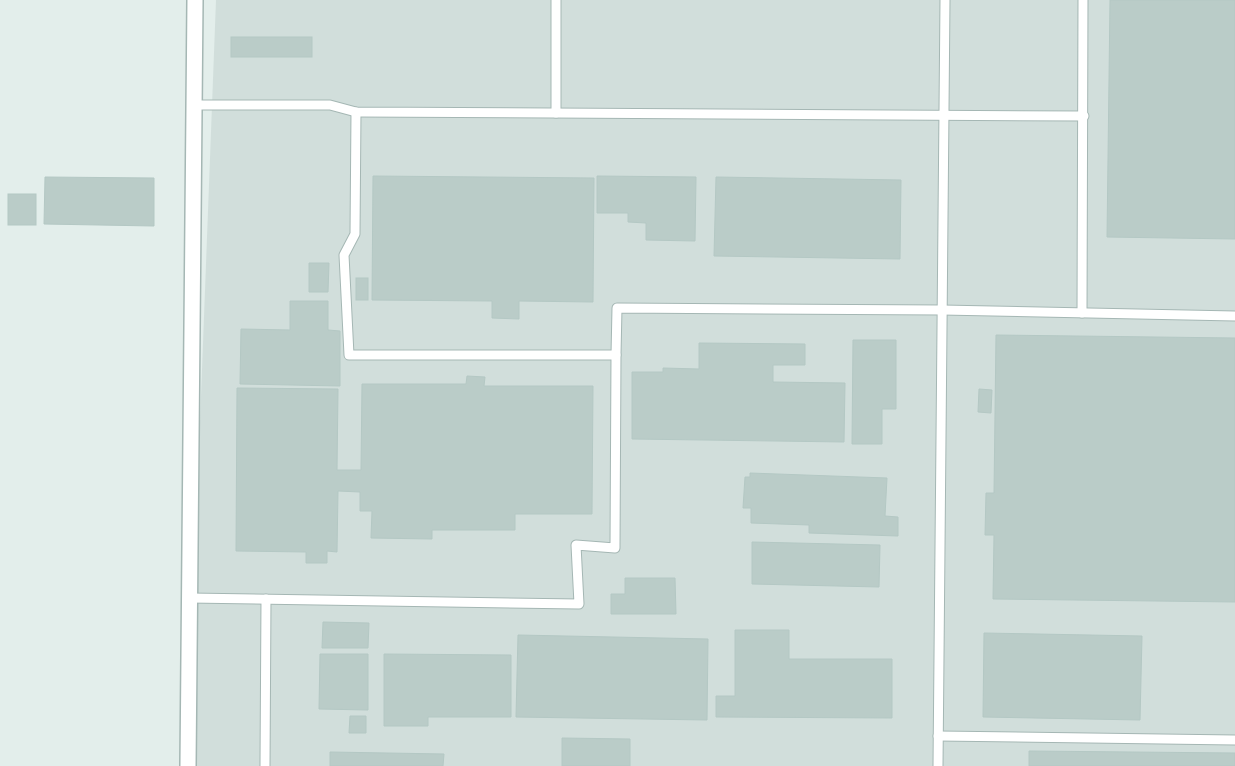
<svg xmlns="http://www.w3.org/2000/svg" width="1235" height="766" font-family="Helvetica,sans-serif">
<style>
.built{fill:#d1dedb}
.building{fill:#baccc8;stroke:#b4c8c4}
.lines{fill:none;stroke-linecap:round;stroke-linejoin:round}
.service-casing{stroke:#a5b7b4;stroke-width:11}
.minor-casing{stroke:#a5b7b4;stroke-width:18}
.service{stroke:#fff;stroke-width:9}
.minor{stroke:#fff;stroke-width:15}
</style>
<rect width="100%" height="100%" fill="#e3eeeb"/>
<path class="built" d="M216,0h1019v766h-1048z"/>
<g class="building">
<path d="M1110,0h125v239l-128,-2z"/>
<rect x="231" y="37" width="81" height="20"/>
<path d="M373,176l221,2 -1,124 -74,-1v18l-27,-1v-17l-120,-1z"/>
<path d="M597,176l99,1 -1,64 -49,-1v-17l-18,-1v-9h-31z"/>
<path d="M45,177l109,1v48l-110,-2z"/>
<path d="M716,177l185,3 -1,79 -186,-3z"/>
<rect x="8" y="194" width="28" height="31"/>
<path d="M309,263h20l-1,29h-19z"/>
<rect x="356" y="278" width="12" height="22"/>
<path d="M290,301h38v29l12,1v55l-100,-2 1,-55 49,1z"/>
<path d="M996,335l239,3v264l-242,-3 1,-64h-9l1,-42h8z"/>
<path d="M853,340h43v69h-14v35h-30z"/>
<path d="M699,343l106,1v21h-32v17l72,1 -1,59 -212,-3v-67h31v-4l36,1z"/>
<path d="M467,376l18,1 -1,9h109l-1,128h-77v16h-83v9l-61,-1 1,-27h-12v-19l-22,-1 -1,61 -10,-1v12h-21v-11l-70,-1 1,-163 101,1 -1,81h24l1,-86h104z"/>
<path d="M979,389l13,1 -1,23 -13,-1z"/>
<path d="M750,473l137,5 -2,38 13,1v19l-89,-3v-8l-58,-2v-15h-8l2,-31h5z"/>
<path d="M752,542l128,3 -1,42 -127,-3z"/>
<path d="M625,578h50l1,36h-65v-20h14z"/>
<path d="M323,622l46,1 -1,25h-46z"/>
<path d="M735,630h54v29h103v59l-176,-1v-21h19z"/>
<path d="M984,633l158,3 -2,84 -157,-3z"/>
<path d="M518,635l190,4 -1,81 -191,-3z"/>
<path d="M320,654h48v56l-49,-1z"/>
<path d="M384,654l127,1v62h-83v9h-44z"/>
<path d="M350,716h16v17h-17z"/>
<path d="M562,738l68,1v27h-68z"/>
<path d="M1029,751l206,2v13h-206z"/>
<path d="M330,752l114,2 -1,12h-113z"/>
</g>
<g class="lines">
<defs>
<g id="service">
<path d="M556,0v113"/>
<path d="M194,105h136l26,7 728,4"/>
<path d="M1082,313l1,-313"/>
<path d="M616,355l1,-47 325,2 293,6"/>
<path d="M189,598l390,6 -3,-59 39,3 1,-193h-267l-5,-100 11,-21 1,-122"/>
<path d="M938,736l297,4"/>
<path d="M265,766l1,-167"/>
<path d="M938,766l7,-766"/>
</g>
<path id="minor" d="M188,766l7,-766"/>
</defs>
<use href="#service" class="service-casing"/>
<use href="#minor" class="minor-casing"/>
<use href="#service" class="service"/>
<use href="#minor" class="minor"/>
</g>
</svg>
